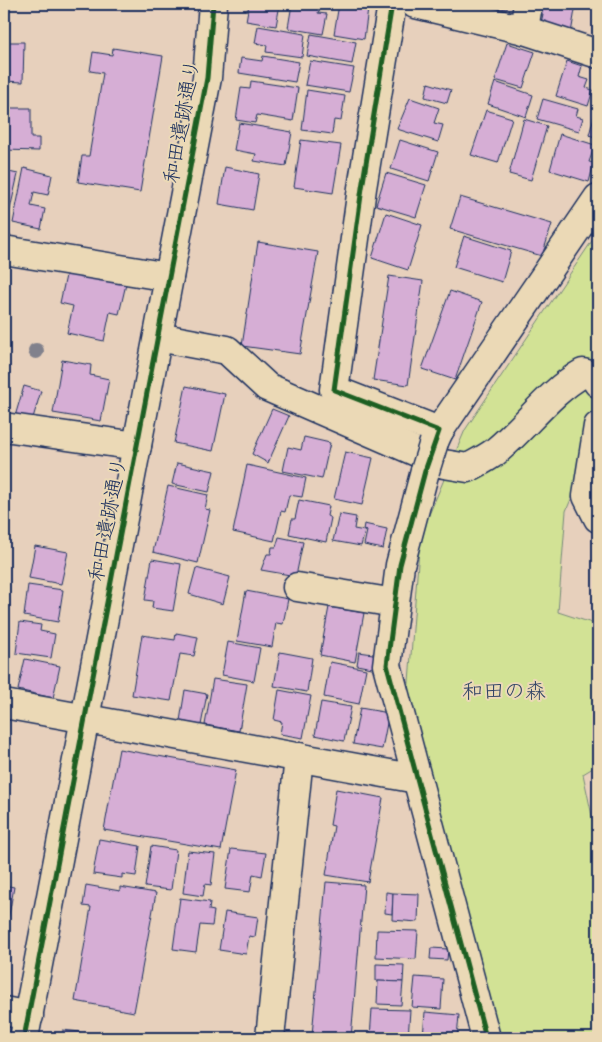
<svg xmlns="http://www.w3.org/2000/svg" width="602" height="1042" font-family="Itim,'Klee One',sans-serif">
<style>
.green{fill:#d2e295;stroke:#76887a}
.building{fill:#d6aed5;stroke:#1b2f5e}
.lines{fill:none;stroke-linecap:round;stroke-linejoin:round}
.minor-casing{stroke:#1b2f5e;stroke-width:31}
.minor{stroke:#ebd9b6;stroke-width:28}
.minor-bridge-casing{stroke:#1b2f5e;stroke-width:31;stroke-linecap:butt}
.minor-bridge{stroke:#ebd9b6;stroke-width:28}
.cycleway-casing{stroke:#ebd9b6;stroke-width:8}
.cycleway{stroke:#1b5e20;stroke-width:5}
.tree{fill:#81818c}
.labels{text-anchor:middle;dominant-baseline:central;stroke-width:4;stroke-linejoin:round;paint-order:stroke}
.street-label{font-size:21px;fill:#1b2f5e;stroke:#ebd9b6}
.park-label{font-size:21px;fill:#2d4164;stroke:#ebd9b6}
</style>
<rect width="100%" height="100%" fill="#e7d0bc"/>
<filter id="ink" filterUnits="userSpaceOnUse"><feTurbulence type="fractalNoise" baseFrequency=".02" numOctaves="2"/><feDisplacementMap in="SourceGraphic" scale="10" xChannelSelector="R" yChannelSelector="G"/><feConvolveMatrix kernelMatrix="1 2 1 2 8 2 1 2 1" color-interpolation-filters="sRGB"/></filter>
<g filter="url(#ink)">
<path class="green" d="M598,232v203l-32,76 -8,101 40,13v140l-15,9 15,70v194h-100l-90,-343 12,-159 45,-106z"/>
<g class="building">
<path d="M249,4h31l-4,22 -30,-5z"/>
<path d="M292,4h28l-2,9 9,1 -4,20 -35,-6z"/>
<path d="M339,4l29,5 -4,30 -30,-5z"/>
<path d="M476,4h32l-1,5z"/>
<path d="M539,4h37l-5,29 -14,-3 1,-4 -17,-3 2,-9h-5z"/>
<path d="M258,26l47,8 -3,23 -36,-5 1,-7 -12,-2z"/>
<path d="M311,34l45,8 -4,22 -45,-8z"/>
<path d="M4,42h20l-1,40 -19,-1z"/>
<path d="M507,43l28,9 -12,36 -28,-8z"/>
<path d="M113,48l50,8 -23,136 -62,-10 4,-26h7l14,-83 -13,-2 3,-19 19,3z"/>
<path d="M263,56l36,6 -4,20 -56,-9 2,-15 21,3z"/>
<path d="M310,61l44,7 -5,24 -44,-7z"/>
<path d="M567,61l15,5 -3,11 10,3 -3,8 7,2 -5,16 -32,-10z"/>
<path d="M251,81l47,7 -5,33 -36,-6 -2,8 -19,-3 5,-32 9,1z"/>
<path d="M495,82l38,13 -7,22 -38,-13z"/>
<path d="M428,83l23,7 -4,13 -22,-6z"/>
<path d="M307,90l38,6 -4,25 -7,-1 -2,14 -30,-4z"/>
<path d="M410,98l29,10 -5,15 9,2 -5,17 -41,-13z"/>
<path d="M543,99l35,10 -2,7 7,2 -4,13 -42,-12z"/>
<path d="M598,102v36l-9,-3z"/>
<path d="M4,108h27v30h8v13l-35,-1z"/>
<path d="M486,110l26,8 -14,45 -27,-8z"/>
<path d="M524,119l23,7 -16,54 -22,-6z"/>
<path d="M239,123l53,9 -6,34 -32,-5 2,-7 -22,-4z"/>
<path d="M560,134l35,11 -6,17 5,1 -5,19 -39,-12z"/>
<path d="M301,140l40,5 -8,48 -39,-6z"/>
<path d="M400,140l38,12 -9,29 -38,-12z"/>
<path d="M225,167l34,7 -6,36 -34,-6z"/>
<path d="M24,168l28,7 -4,20 -14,-3 -3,14 14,3 -4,20 -28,-6z"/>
<path d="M4,171l14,3 -12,53 -2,-1z"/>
<path d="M386,173l40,12 -10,32 -40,-12z"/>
<path d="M460,197l92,27 -10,32 -92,-27z"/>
<path d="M386,213l36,12 -14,45 -36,-12z"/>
<path d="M464,236l47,15 -9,31 -48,-15z"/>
<path d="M258,242l60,10 -18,102 -58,-8z"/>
<path d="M67,271l59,13 -7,30 -9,-2 -6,29 -37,-8 6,-27 -13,-3z"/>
<path d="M389,276l34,5 -15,104 -35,-5z"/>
<path d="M450,291l32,11 -27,78 -33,-11z"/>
<path d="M62,360l29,5 -1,10 19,4 -8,42 -48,-8z"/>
<path d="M24,386l17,5 -11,37 -17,-5z"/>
<path d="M186,386l39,8 -12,57 -39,-8z"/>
<path d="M272,409l17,7 -21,47 -16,-9z"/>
<path d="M304,437l26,6 -8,36 -39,-8 5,-24 13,3z"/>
<path d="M345,452l28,6 -11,47 -28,-6z"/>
<path d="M177,463l37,8 -5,21 -37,-8z"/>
<path d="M247,465l59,13 -4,19 -13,-2 -4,17 -4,-1 -7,30 -41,-9z"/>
<path d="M168,486l40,9 -3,14 5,1 -12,53 -45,-11z"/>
<path d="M299,500l30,6 -2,10 4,2 -5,24 -37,-8 3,-15h3z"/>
<path d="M339,514l17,3 -2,12 11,2 -4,15 -28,-5z"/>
<path d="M364,524l23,5 -4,20 -19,-4 3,-14 -4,-1z"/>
<path d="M279,537l24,5 -7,34 -35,-6 6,-16h4l1,-7h4z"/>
<path d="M35,546l33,6 -7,32 -32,-6z"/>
<path d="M152,559l29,5 -8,47 -21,-3 1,-7 -8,-1z"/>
<path d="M196,568l34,9 -7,27 -34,-10z"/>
<path d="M28,585l35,5 -5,32 -34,-6z"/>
<path d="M246,591l42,8 -5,25 -7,-1 -4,24 -35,-6z"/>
<path d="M329,607l35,6 -9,49 -35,-7z"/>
<path d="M20,622l21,3 -1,6 15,3 -4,24 -35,-5z"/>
<path d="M176,633l22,4 -4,19 -14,-2 -9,47 -39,-6 10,-60 33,5z"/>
<path d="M228,642l32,6 -6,33 -32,-6z"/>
<path d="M280,652l32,6 -5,34 -33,-6z"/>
<path d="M359,652l14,2 4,15 -20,-4z"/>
<path d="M25,659l35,7 -7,32 -35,-8z"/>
<path d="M330,662l36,7 -7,35 -35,-7z"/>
<path d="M213,679l34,5 -8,47 -34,-6z"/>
<path d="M185,690l22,4 -6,31 -21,-4z"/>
<path d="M279,690l32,6 -8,42 -23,-4 2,-12 -8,-2z"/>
<path d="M321,702l30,5 -7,34 -29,-6z"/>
<path d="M360,708l29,5 -7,36 -29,-5z"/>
<path d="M119,749l117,21 -15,80 -117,-20z"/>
<path d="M336,789l47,9 -15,84 -42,-7 8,-49 -4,-1z"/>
<path d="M99,839l41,7 -4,30 -14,-2v4l-29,-4z"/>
<path d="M151,846l25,4 -5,40 -26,-3z"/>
<path d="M231,849l35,4 -4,23 -9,-2 -3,18 -25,-3z"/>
<path d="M188,851l27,3 -4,31 -6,-1 -2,12 -20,-3z"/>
<path d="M326,882l38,3 -13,153 -39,-3z"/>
<path d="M4,885l10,2 -7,39 -3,-1z"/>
<path d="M86,885l34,6v-4l36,6 -22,119 -59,-11 16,-94 -8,-1z"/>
<path d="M386,892l7,1 -1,21 -7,-1z"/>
<path d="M393,893l26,1 -1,28 -26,-2z"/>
<path d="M180,898l30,4 -1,8 5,1 -2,15 -12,-1 -4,27 -23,-3z"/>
<path d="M225,912l33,5 -3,20 -6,-1 -3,18 -27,-4z"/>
<path d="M377,930l41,1 -2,28 -40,-2z"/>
<path d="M431,948l17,1 -1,11 -17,-1z"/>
<path d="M376,964l28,1 -1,17 -27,-1z"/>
<path d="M415,977l28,2 -2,30 -29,-2z"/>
<path d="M378,981l25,1 -2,23 -24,-1z"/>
<path d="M372,1009l38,1 -2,28h-38z"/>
<path d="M425,1012l34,3 -2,23h-34z"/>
<path d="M63,1030l17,2 -1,6h-17z"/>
<path d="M99,1032l18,3 -1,3h-17z"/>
</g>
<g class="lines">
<defs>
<g id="minor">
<path d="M392,4l-30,184 -28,202 105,41 -5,11"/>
<path d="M415,4l109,26 74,24"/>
<path d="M524,30l4,-26"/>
<path d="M4,250l165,27"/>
<path d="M158,337l69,13 40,37 177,77 24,4c9,-5 19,-10 27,-16 31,-25 53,-59 88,-79l11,3 4,7"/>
<path d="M598,426l-11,70 11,22"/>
<path d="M4,427l133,19"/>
<path d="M439,431l159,-233"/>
<path d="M425,471l-25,94 -13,100 99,373"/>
<path d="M297,587l98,16"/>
<path d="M4,704l413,75"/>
<path d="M4,1011l25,5"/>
<path d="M24,1038l183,-960 6,-74"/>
<path d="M270,1038l29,-281"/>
</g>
</defs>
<use href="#minor" class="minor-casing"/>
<use href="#minor" class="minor"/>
<defs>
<path id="minor-bridge" d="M425,471l9,-29"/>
</defs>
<use href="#minor-bridge" class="minor-bridge-casing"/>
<use href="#minor-bridge" class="minor-bridge"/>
<defs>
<g id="cycleway">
<path d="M392,4l-30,184 -28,202 105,41 -14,40 -25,94 -13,100 99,373"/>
<path d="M24,1038l183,-960 6,-74"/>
</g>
</defs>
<use href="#cycleway" class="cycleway-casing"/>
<use href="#cycleway" class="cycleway"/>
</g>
<circle class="tree" cx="36" cy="351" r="8"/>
</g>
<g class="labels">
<g class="street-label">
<text transform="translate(181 121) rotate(-80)">和田遺跡通り</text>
<text transform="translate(107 519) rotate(-79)">和田遺跡通り</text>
</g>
<g class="park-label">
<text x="504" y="690">和田の森</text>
</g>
</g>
<rect width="602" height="1042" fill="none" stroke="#ebd9b6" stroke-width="20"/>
<rect x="10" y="10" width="582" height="1022" fill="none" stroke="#1b2f5e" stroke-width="2" filter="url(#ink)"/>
</svg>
